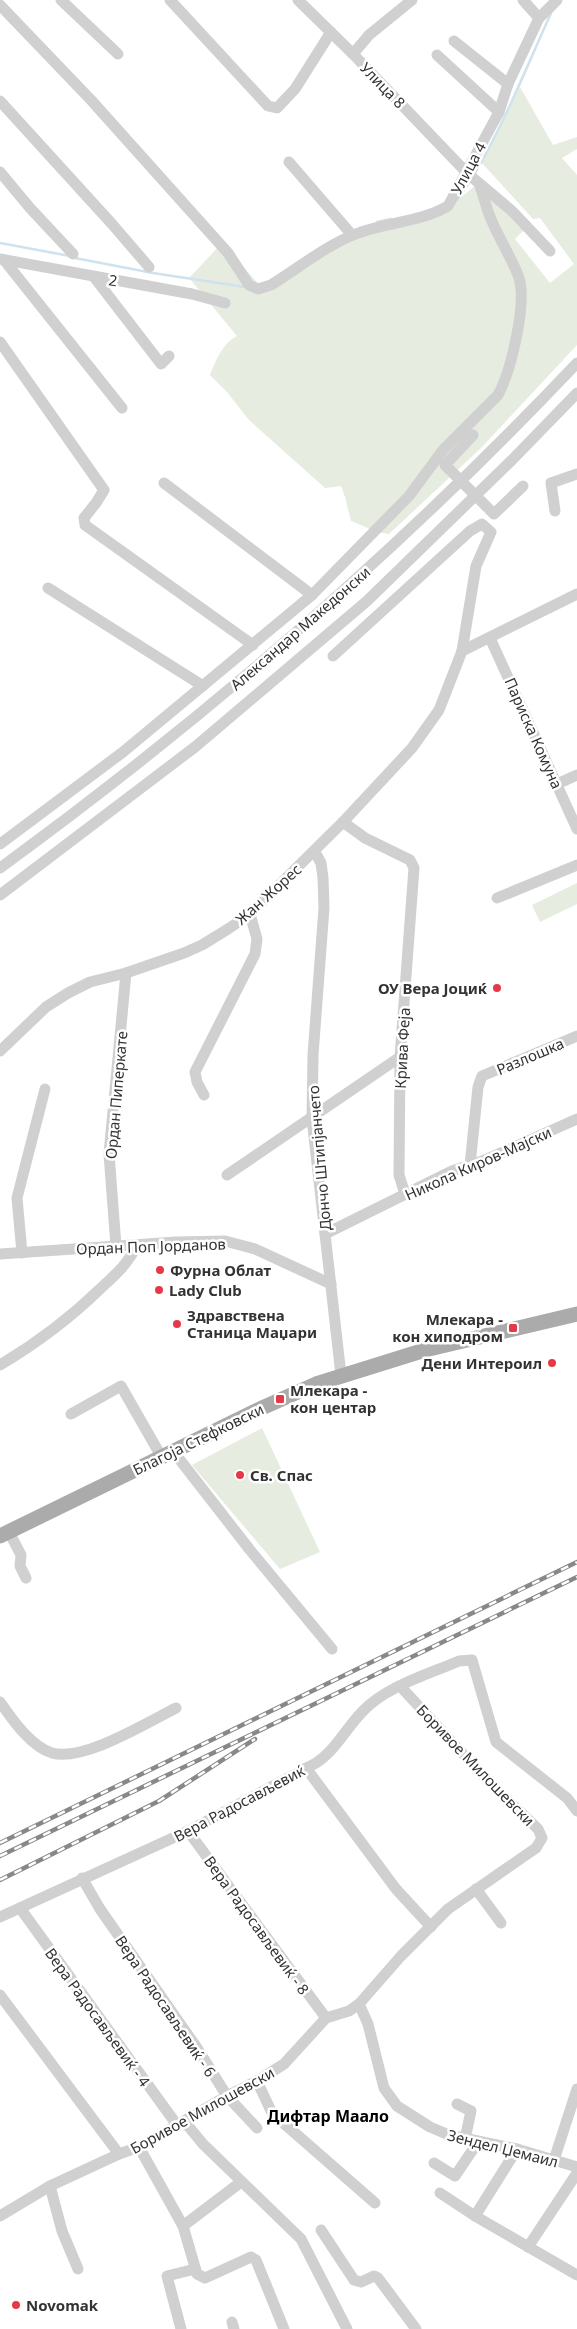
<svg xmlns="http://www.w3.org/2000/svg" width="577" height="2329" font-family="'Noto Sans',sans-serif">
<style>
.green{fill:#e6ecdf}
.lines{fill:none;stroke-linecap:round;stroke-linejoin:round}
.stream{stroke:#cfe2ee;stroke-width:2.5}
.minor{stroke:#d0d0d0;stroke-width:11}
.major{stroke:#ababab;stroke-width:15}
.rail-casing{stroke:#888;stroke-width:4.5}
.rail{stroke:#fff;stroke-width:2.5;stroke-dasharray:8;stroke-linecap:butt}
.minor-bridge{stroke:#d0d0d0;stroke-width:11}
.poi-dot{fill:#e63946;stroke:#fff;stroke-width:2}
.labels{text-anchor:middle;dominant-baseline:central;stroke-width:5;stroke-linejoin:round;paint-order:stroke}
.street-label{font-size:15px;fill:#333;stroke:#fff}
.poi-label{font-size:15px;font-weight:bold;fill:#333;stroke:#fff;text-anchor:start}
.neighbourhood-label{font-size:16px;font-weight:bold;fill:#000;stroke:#fff}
</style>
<rect width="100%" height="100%" fill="#fff"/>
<g class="green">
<path d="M520,87l33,58 24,-8v12l-15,9 15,17v170l-95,102 -93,87c-14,-1 -24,-8 -38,-13l-6,-24 -4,-11 -16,2 -76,-68 -22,-28 -17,-17c6,-15 12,-31 27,-39l-48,-58 33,-35 39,44 88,-55 34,-12 63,-11 29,-23 51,42 -11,11 35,44 24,-19 -34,-46 -7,1 -52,-57z"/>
<path d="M577,883v21l-37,18 -8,-17z"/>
<path d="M262,1428l58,124 -40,17 -88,-104z"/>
</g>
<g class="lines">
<g class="stream">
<path d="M474,175c31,-53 53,-109 78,-164"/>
<path d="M457,200l14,-20"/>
<path d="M377,222l14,-3"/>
<path d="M0,243l70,13"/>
<path d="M75,258l78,15 92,14"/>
</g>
<g class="minor">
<path d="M61,0l57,54"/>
<path d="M170,0l98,106 9,2 18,-19 36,-57"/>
<path d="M298,0l55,54 114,119 45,38 38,40"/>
<path d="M523,0l16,18"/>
<path d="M0,5l91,95 137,153 21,32 9,4 13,-4c26,-16 53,-38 82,-50 31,-13 66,-12 95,-29l51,-94 9,-28 31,-66 18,-18"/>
<path d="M454,41l54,43"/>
<path d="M353,54l16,-19 43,-35"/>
<path d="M437,55l62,57"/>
<path d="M0,101l112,123 37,43"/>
<path d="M289,162l63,73"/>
<path d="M0,172l30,36 43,46"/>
<path d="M0,259l192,35 33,9"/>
<path d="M4,260l118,148"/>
<path d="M94,277l67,87 8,-8"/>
<path d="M0,342l104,148 -8,13 -12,15 1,7 168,120"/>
<path d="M164,483l148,112"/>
<path d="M555,511l-4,-28 26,-9"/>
<path d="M48,588l155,98"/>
<path d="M490,638l87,191"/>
<path d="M462,651l115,-57"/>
<path d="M557,784l20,-9"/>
<path d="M343,822l22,16 45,22 4,8 -14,189 -1,118 6,19"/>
<path d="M0,844l123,-92 189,-157 97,-99 34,-46 55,-55c13,-24 29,-91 21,-117 -7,-20 -20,-39 -28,-59 -5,-11 -7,-22 -11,-33"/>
<path d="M315,852l6,11 2,15 1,30 -11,147 -1,64 29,256"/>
<path d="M0,868c207,-151 401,-319 577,-505"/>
<path d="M0,895l195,-148 172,-146 145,-141 65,-67"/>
<path d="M497,898l80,-33"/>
<path d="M0,1051l46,-44 22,-14 22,-11 36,-9 58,-20 18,-8 26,-16 22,-15 93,-92 69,-74 27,-38 23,-59 14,-85 15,-34 -9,-8 -12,7 -137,125"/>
<path d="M204,1095l-7,-13 -2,-10 60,-118 2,-15 -7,-25"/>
<path d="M470,1165l8,-78 4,-11 95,-40"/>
<path d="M227,1175l173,-118"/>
<path d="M325,1234l127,-63 33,-11 92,-41"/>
<path d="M116,1246l-7,-92 17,-181"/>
<path d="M22,1253l-5,-55 28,-109"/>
<path d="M0,1254l176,-12 49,-1 30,8 76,35"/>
<path d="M0,1365c37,-22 69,-46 100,-76 15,-14 28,-25 37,-44"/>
<path d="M71,1414l50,-28 40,70"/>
<path d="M173,1451l77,99 82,99"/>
<path d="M9,1532l12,23 -1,11 6,12"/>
<path d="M0,1702c12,17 31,45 52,51 31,9 94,-30 124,-45"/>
<path d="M306,1768l90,121 35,38"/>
<path d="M188,1831l138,187"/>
<path d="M82,1878l18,31 97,139 30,48 30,32"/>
<path d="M476,1889l25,34"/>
<path d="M20,1908l157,217"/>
<path d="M0,1917l188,-86 128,-68c20,-13 30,-35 47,-52 24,-25 64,-36 96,-50l13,-1 24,82 71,56 10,13"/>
<path d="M0,1995l119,159"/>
<path d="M359,2004l9,20 16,64 13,18 33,21 19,8 68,14 60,18"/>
<path d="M257,2081l15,32 103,90"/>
<path d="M457,2104l14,7 -6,28"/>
<path d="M184,2121l19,23 98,95 46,90"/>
<path d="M139,2147l44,79 14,48 8,4 46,-21 5,3 28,69"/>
<path d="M554,2160l23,-71"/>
<path d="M434,2163l21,13 23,-34"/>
<path d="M50,2186l12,45 16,38"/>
<path d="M440,2193l35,23 102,59"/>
<path d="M0,2216l50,-30 69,-32 20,-7 88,-51 30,-15 27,-17 42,-46 23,-7 10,-7 42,-48 47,-47 88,-61 6,-10 -4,-9 -50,-48 -87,-94"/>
<path d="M475,2216l42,-67"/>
<path d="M183,2226l58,-44"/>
<path d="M321,2230l33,50 7,2 13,-6 4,2 38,51"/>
<path d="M528,2247l49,-74"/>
<path d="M232,2322l2,7"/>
<path d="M181,2329l-14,-53 28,-7"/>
</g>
<path class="major" d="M0,1536l264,-129 52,-23 109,-34 152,-36"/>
<defs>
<g id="rail">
<path d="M0,1843l577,-281"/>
<path d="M0,1856l577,-279"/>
<path d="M0,1880l159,-79 96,-62"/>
</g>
</defs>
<use href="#rail" class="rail-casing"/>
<use href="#rail" class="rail"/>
<path class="minor-bridge" d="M473,435l-28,30 49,49 29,-28"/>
</g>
<g class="poi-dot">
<circle cx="497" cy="988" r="5"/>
<circle cx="160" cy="1270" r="5"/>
<circle cx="159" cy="1290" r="5"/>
<circle cx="177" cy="1324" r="5"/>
<rect x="508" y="1323" width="10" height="10" rx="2.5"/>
<circle cx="552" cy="1363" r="5"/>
<rect x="275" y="1394" width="10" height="10" rx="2.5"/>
<circle cx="240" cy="1475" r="5"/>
<circle cx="16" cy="2305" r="5"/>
</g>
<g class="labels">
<g class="street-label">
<text transform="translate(383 85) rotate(46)">Улица 8</text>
<text transform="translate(468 168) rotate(-62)">Улица 4</text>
<text transform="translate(113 280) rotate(8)">2</text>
<text transform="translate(300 628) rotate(-41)">Александар Македонски</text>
<text transform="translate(534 733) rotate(66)">Париска Комуна</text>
<text transform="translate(268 894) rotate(-42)">Жан Жорес</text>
<text transform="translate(402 1048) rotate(-87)">Крива Феја</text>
<text transform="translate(530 1056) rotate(-23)">Разлошка</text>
<text transform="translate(116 1095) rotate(-85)">Ордан Пиперкате</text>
<text transform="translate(319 1158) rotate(-95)">Дончо Штипјанчето</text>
<text transform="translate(478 1163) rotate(-24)">Никола Киров-Мајски</text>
<text transform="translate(151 1246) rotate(-2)">Ордан Поп Јорданов</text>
<text transform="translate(198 1439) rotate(-26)">Благоја Стефковски</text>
<text transform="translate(476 1765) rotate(46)">Боривое Милошевски</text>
<text transform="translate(239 1803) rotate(-28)">Вера Радосављевиќ</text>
<text transform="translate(257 1925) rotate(54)">Вера Радосављевиќ - 8</text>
<text transform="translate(166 2006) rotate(56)">Вера Радосављевиќ - 6</text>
<text transform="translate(98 2017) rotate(54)">Вера Радосављевиќ - 4</text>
<text transform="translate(202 2110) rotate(-29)">Боривое Милошевски</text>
<text transform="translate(503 2148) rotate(14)">Зендел Џемаил</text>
</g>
<g class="poi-label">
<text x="487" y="988" text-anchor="end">ОУ Вера Јоциќ</text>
<text x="170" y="1270">Фурна Облат</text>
<text x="169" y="1290">Lady Club</text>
<text x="187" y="1315">Здравствена<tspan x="187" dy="17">Станица Маџари</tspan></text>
<text x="503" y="1319" text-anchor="end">Млекара -<tspan x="503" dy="17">кон хиподром</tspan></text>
<text x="542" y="1363" text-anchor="end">Дени Интероил</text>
<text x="290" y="1390">Млекара -<tspan x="290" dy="17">кон центар</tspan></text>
<text x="250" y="1475">Св. Спас</text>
<text x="26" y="2305">Novomak</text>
</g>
<g class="neighbourhood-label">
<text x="328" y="2116">Дифтар Маало</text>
</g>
</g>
</svg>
